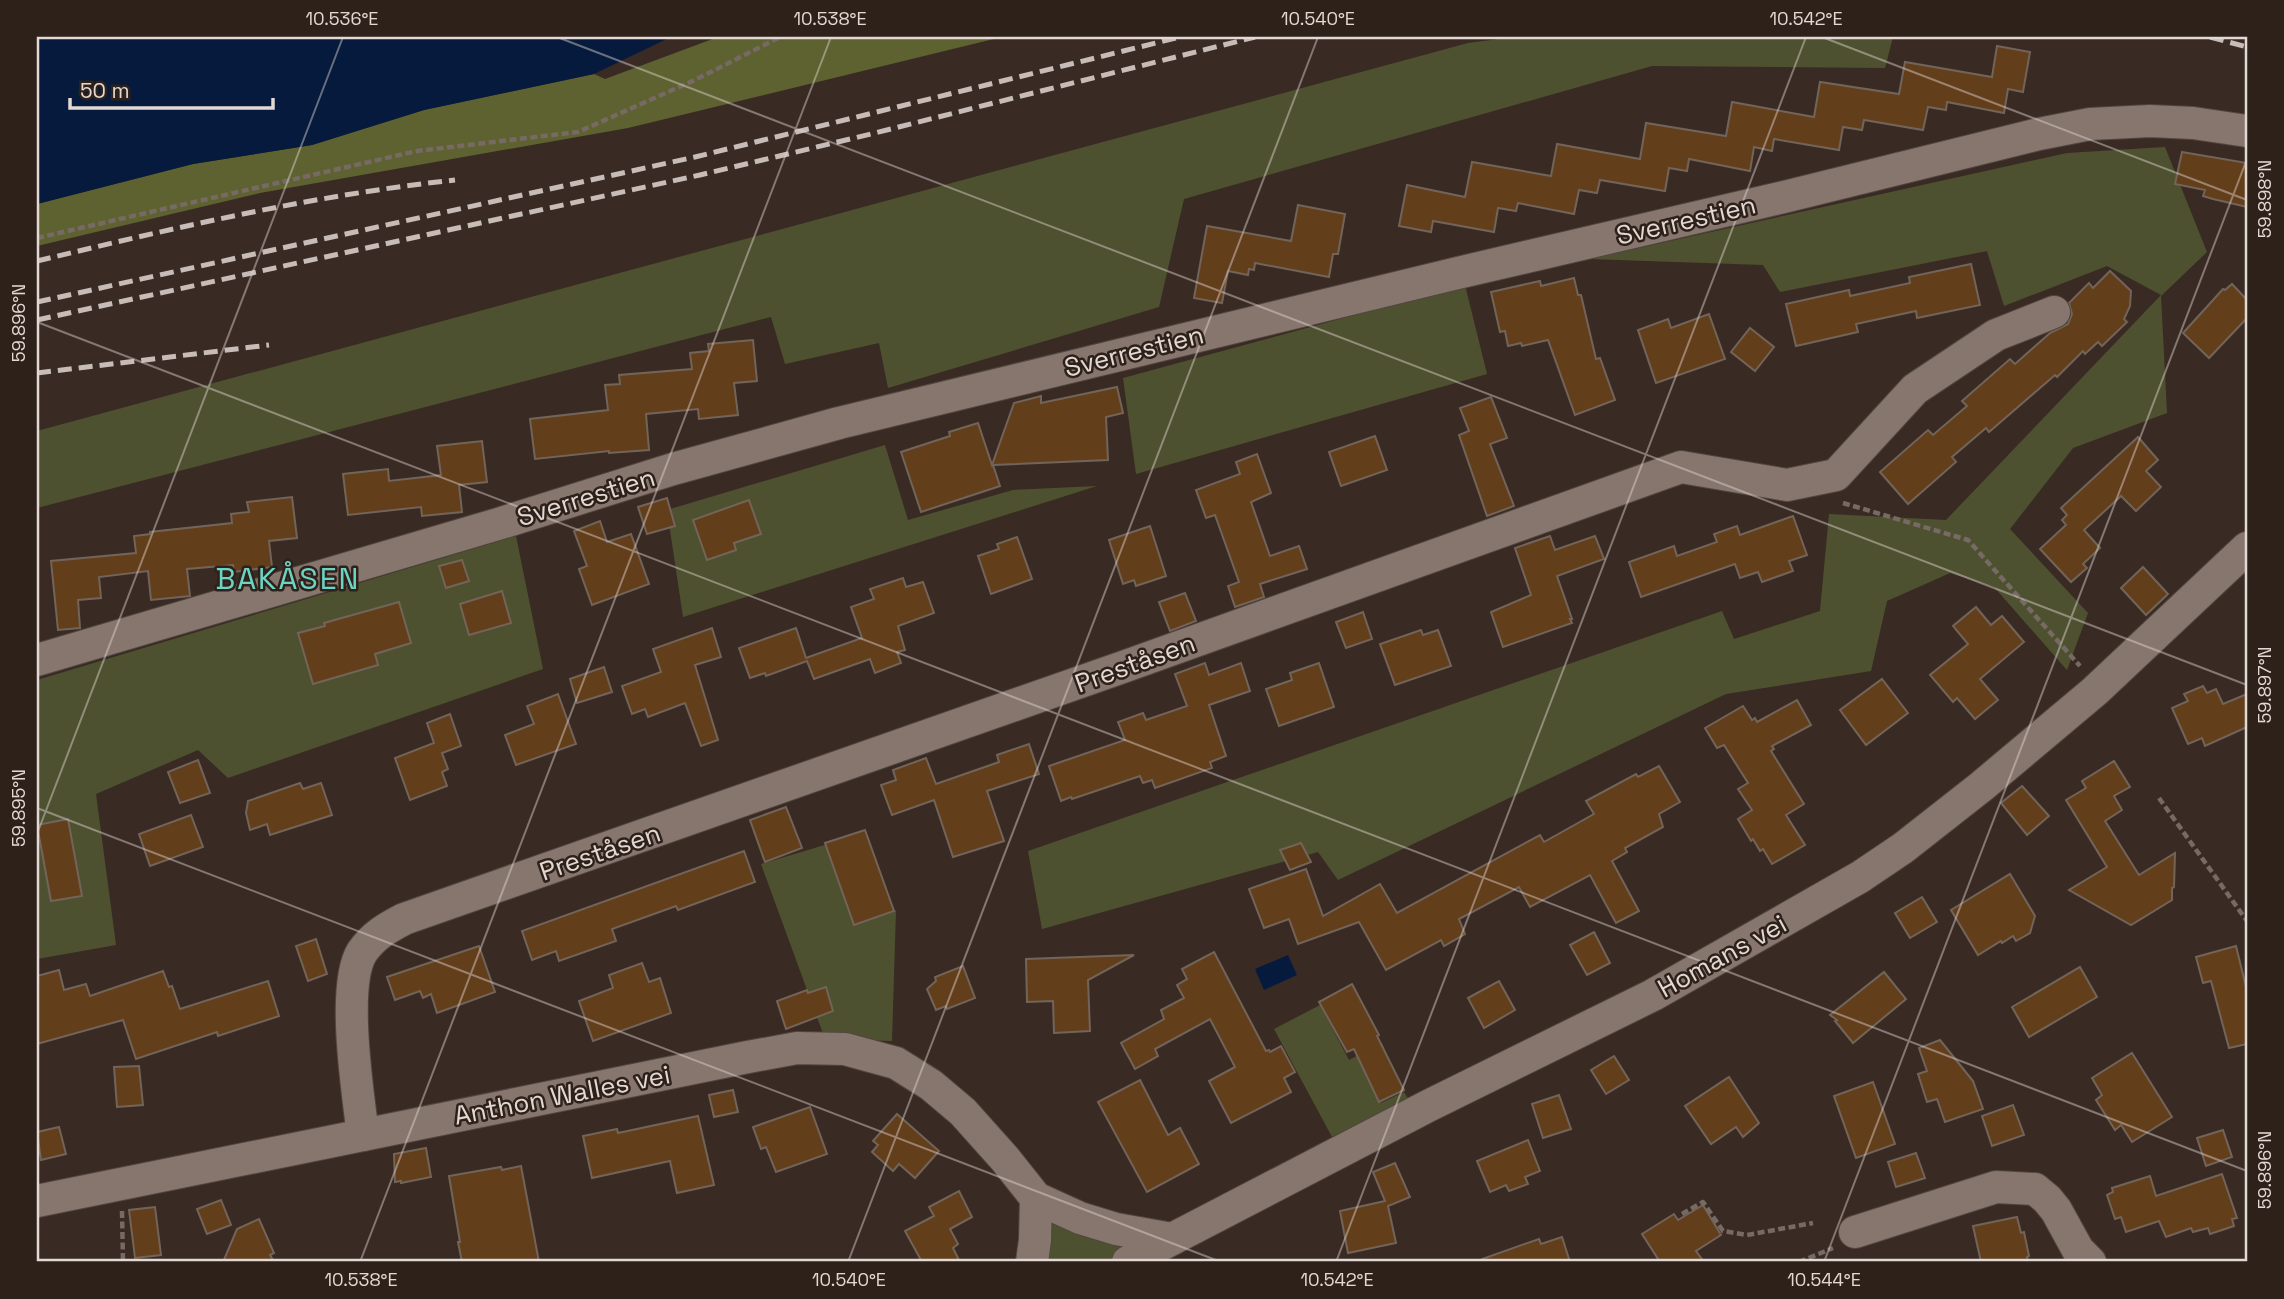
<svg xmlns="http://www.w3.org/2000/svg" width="2284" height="1299" font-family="'Space Grotesk',sans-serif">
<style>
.green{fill:#4e5130}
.forest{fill:#5e6230}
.water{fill:#051a3c}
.building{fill:#633e1b;stroke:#726459;stroke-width:2}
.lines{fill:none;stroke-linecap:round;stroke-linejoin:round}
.street-casing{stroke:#524641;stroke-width:34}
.path{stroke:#776a64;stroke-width:4.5;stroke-dasharray:7 3.5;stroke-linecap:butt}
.street{stroke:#87766e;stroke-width:32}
.rail{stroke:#c7bcb8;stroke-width:5;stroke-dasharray:14 7;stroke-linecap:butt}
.ticks{fill:none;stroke:#e2d8d4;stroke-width:2;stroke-opacity:0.45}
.labels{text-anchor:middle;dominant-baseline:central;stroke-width:5;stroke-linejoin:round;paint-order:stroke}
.street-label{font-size:26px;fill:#e2d8d4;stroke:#2e211a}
.quarter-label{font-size:30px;letter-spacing:2px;fill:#6cd4c5;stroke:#2e211a}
.neatline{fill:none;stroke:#e2d8d4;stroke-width:2.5}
.ticks-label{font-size:18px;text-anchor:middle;fill:#e2d8d4}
</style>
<rect width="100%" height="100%" fill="#392b24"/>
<g class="green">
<path d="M1514,37h379l-8,31 -233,-2 -468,133 -25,108 -271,81 -9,-45 -94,21 -14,-47 -734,191v-77l1431,-388z"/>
<path d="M2165,147l42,105 -46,44 6,117 -94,35 -63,81 78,84 -21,57 -73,-83 -44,-14 -63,28 -16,70 -145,23 -388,186 -20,-28 -276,77 -14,-78 694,-240 12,28 86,-28 9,-97 117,6 215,-225 -54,-29 -103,40 -17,-55 -207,41 -17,-27 -174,-6 478,-106z"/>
<path d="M1465,285l22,89 -351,100 -13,-96z"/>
<path d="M885,445l23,75 105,-30 84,-4 -414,131 -16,-107z"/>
<path d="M516,536l27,133 -315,109 -30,-28 -102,44 20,151 -79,14v-279z"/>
<path d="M828,844l29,80 39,-14 -4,131 -67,-2 -64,-175z"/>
<path d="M1320,1005l29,55 33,-17 8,20 -23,12 14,28 23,-11 8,13 -80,32 -58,-108z"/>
<path d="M1049,1221l95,28 -28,13h-74z"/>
</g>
<path class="forest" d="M718,37h284l-374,91 -368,65 -223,53v-42l156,-40 119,-19 112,-35 170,-36 11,5z"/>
<g class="water">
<path d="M37,37h634l-77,37 -170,36 -112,35 -119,19 -156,40z"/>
<path d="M1288,955l9,20 -33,15 -9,-21z"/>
</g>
<g class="building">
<path d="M1997,46l33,6 -7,40 -15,-3 -4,24 -57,-11 -1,8 -18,-3 -5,23 -59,-10 -2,10 -19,-3 -4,23 -65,-11 -2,12 -18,-4 -4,24 -61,-12 -2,12 -18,-3 -4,23 -65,-11 -3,13 -18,-3 -5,24 -56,-11 -2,8 -18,-3 -4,24 -61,-11 -2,11 -32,-6 8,-41 58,12 7,-35 79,14 6,-32 83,15 6,-36 80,13 6,-34 82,15 6,-35 79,12 6,-32 87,15z"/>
<path d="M2182,152l65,11v44l-34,-8 -10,-3 2,-6 -30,-6z"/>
<path d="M1298,205l47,9 -7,40h-5l-4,23 -74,-14 -1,7 -5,-1 -1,6 -20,-4 -6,32 -28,-5 13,-72 84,15z"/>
<path d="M1971,264l9,41 -63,13 -1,-7 -60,13 2,8 -62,14 -10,-42 63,-14 1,6 60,-13 -1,-6z"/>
<path d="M2110,271l21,20 -1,15 -6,13 3,3 -25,24 -4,-4 -13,12 -2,-3 -26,26 -2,-2 -66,57 -3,-4 -34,29 4,5 -48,42 -28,-32 48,-42 5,5 34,-29 -5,-5 48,-42 5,5 35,-31 18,-9 4,-10 -3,-11 20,-20 4,5z"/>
<path d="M1574,278l4,17h3l15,64 4,-1 15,42 -40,15 -27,-75 -26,6 -1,-3 -13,3 -3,-15 -5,1 -9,-40 49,-11 1,5z"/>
<path d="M2232,284l15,16v18l-38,40 -26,-25 40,-44 2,1z"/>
<path d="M1709,314l16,45 -69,24 -18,-53 30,-11 3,9z"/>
<path d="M1750,328l24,19 -19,24 -24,-19z"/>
<path d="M753,340l4,41 -23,2 4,32 -39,4 -1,-10 -52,5 3,36 -40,3v-2l-74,8 -5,-40 78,-9 -3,-25 15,-1 -1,-9 73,-6 -2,-16 19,-2 -1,-7z"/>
<path d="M1117,387l6,26 -17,4 2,43 -115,5 7,21 -79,26 -20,-60 49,-16 -1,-4 29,-9 14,42 22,-62 27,-7v7z"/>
<path d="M1491,397l16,41 -17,6 24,62 -27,10 -28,-81 10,-4 -9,-23z"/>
<path d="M1375,436l12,34 -46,16 -12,-34z"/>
<path d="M2138,437l20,23 -12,11 15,16 -25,24 -15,-15 -37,34 16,18 -17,16 4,4 -16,14 -31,-33 26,-24 -4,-5 5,-5 -6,-7z"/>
<path d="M482,441l5,41 -28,3 3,27 -40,4 -1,-9 -73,8 -5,-41 45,-5 1,12 52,-6 -4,-29z"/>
<path d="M1257,454l14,39 -20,9 19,54 29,-10 8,23 -47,15 4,13 -29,10 -7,-21 11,-4 -24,-67 -9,3 -10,-28 44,-16 -4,-12z"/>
<path d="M292,497l5,41 -28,3 3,26 -38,5 -1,-7 -46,4 3,27 -39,4 -3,-29 -49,6 2,21 -23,2 2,28 -22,2 -7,-69 85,-8 -2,-17 16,-2v-2l82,-9 -1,-9 18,-2 -2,-10z"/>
<path d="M667,498l8,28 -28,8 -9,-27z"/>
<path d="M749,500l12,34 -27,9 2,7 -29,10 -14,-40z"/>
<path d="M1793,516l14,39 -18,6 4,10 -31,11 -4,-10 -18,6 -5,-14 -94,33 -12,-35 45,-16 3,10 40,-14 -3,-8 23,-8 3,9z"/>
<path d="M600,521l7,21 24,-8 18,50 -57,21 -13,-36 8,-3 -13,-35z"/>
<path d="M1150,526l16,50 -30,10 -2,-6 -11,4 -14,-44z"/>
<path d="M1550,536l5,14 40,-14 9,23 -47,17 15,43h-2l2,4 -69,24 -12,-35 40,-17 -16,-47z"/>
<path d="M1017,537l15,42 -41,15 -13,-38 21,-7 -2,-5z"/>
<path d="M462,560l7,21 -23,7 -7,-22z"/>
<path d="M2143,567l25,27 -22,21 -25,-27z"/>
<path d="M903,578l3,9 17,-5 11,31 -36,13 7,24 -8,2 4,11 -26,10 -5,-14 -56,20 -7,-18 -41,15 -1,-3 -15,5 -11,-30 57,-20 10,30 56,-20 -11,-31 23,-8 -4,-10z"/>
<path d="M502,591l9,32 -42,12 -9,-31z"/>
<path d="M1185,593l11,28 -26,10 -11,-29z"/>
<path d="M399,602l12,41 -36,11 3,11 -65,19 -15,-51 27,-7 -1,-3z"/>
<path d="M1976,607l15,18 11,-9 22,26 -44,37 18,21 -23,19 -18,-21 -4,4 -23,-27 38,-31 -15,-18z"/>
<path d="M1363,612l9,27 -26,9 -10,-26z"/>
<path d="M712,628l9,29 -26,8 23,75 -17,6 -16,-43 -37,14 -3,-8 -13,5 -10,-28 39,-14 -8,-23z"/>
<path d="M1421,630l2,5 15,-5 13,36 -56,19 -15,-41z"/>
<path d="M1205,663l4,12 32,-12 9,28 -41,14 17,51 -16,6 2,6 -57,20 -3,-8 -9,3 -3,-7 -68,23 -1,-2 -10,4 -12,-35 76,-26 -7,-18 25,-9 3,7 41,-14 -12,-32z"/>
<path d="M1319,663l15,44 -55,19 -13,-37 26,-9 -2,-7z"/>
<path d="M604,667l8,25 -35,11 -7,-24z"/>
<path d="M1882,679l26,34 -42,32 -26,-35z"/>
<path d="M2203,686l4,7 9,-4 7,15 24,-10v33l-42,19 -3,-8 -14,6 -16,-36 16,-7 -4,-7z"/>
<path d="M558,694l18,50 -60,21 -11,-30 29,-11 -7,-18z"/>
<path d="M1797,700l14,25 -39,21 2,3 -3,2 33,53 -18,11 19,30 -33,19 -9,-15 -3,2 -7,-12 -2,2 -13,-22 14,-9 -14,-21 10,-6 -24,-38 -7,3 -12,-20 38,-22 9,14 3,-2 2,4z"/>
<path d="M450,714l11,32 -19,7 6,16 -6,3 5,14 -37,14 -15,-42 39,-15 -7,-20z"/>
<path d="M1029,744l10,30 -52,17 17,50 -51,16 -19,-57 -42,15 -11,-30 15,-5 -3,-10 33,-12 10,26 63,-22 -2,-7z"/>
<path d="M198,760l12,33 -30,10 -12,-31z"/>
<path d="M2114,761l16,26 -16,9 8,14 -17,11 34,54 36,-22 -1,34 -2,1v12l-41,25 -62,-35 38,-23 -41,-67 20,-12 -4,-7z"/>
<path d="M1659,766l21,36 -21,12 4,13 -38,21 2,4 -15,9 27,50 -23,12 -26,-48 -60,32 -11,-20 -60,32 6,15 -21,12 -3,-6 -55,30 -27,-48 -61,22 -9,-25 -25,9 -15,-39 57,-20 17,47 57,-32 17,29 143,-78 4,7 50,-28 -8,-13 50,-27 2,3z"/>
<path d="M300,783l3,6 18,-6 11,32 -62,20 -3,-11 -17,6 -4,-17 2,-12z"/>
<path d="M2022,786l27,30 -22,19 -26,-32z"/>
<path d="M786,807l16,41 -37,14 -15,-42z"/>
<path d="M191,815l12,32 -53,19 -11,-32z"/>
<path d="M68,819l14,77 -31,5 -14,-76z"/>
<path d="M865,830l29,81 -40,14 -29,-82z"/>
<path d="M1301,843l10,19 -21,8 -10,-20z"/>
<path d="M744,851l11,31 -77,28 -2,-4 -64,23 4,12 -57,20 -3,-10 -24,9 -10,-29z"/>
<path d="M2010,874l25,42 -5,17 -14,8 -3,-5 -11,7 -1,-2 -23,14 -27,-45z"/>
<path d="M1922,897l15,25 -27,16 -15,-25z"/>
<path d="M1594,932l16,31 -23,12 -17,-30z"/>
<path d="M316,939l11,35 -19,7 -12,-35z"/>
<path d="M479,946l16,46 -58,21 -6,-19 -8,4 -3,-7 -25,9 -8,-23z"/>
<path d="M2236,946l11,45v53l-18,4 -18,-67 -8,2 -7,-26z"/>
<path d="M1214,952l52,99 3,-1 1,2 11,-6 14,26 -11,6 7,14 -60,31 -22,-42 26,-14 -25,-48 -55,30 3,7 -23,13 -14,-26 43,-24 -3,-9 23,-12 -7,-13 10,-6 -5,-10z"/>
<path d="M1134,955l-46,25 2,51 -36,2 -1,-32 -26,1 -1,-43z"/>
<path d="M642,963l7,19 11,-4 11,35 -78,28 -14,-40 34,-13 -4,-13z"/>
<path d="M963,966l12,32 -28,11 -1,-3 -10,4 -9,-21 9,-8 -1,-4z"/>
<path d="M2080,967l17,30 -68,40 -17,-30z"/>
<path d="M59,970l5,20 22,-6 4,12 73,-25 6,16 3,-1 8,23 88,-28 11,35 -61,20 -1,-4 -81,27 -13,-39 -86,24v-68z"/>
<path d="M1884,972l22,27 -53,44 -18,-22 2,-1 -7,-5z"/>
<path d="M1499,981l16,29 -31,18 -16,-30z"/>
<path d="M1352,984l27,51 -2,1 27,54 -25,12 -25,-53 -7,3 -28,-50z"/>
<path d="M826,987l7,24 -47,18 -9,-28 30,-11 1,3z"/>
<path d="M1940,1040l33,41 10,28 -38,13 -8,-23 -10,3 -9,-28 9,-3 -8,-23z"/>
<path d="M2132,1053l40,64 -40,25 -11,-17 -6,5 -19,-30 6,-5 -10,-17z"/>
<path d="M1614,1056l15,24 -23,14 -15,-24z"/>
<path d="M139,1066l4,39 -26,2 -3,-40z"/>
<path d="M1729,1077l30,46 -16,14 -7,-10 -25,17 -26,-38z"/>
<path d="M1140,1080l28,55 12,-7 19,36 -52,28 -49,-90z"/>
<path d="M1873,1082l22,62 -39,14 -22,-62z"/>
<path d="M733,1090l5,22 -24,5 -5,-22z"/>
<path d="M1559,1095l12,34 -28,9 -11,-34z"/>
<path d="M2013,1105l11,30 -32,11 -10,-30z"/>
<path d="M810,1107l17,47 -51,18 -10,-25 -5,2 -8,-22z"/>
<path d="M897,1114l42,37 -24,27 -16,-14 -6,7 -21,-19 6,-7 -5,-4z"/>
<path d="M698,1116l16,69 -37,8 -7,-32 -78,17 -9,-42 34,-7 1,4z"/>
<path d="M59,1127l7,27 -25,6 -4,-28z"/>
<path d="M2223,1130l9,27 -26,9 -9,-28z"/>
<path d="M1528,1140l12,31 -15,6 3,7 -19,7 -3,-6 -16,7 -13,-31z"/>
<path d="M426,1148l5,29 -30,6v-2l-6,1 -1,-28z"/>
<path d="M1916,1153l9,25 -29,9 -8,-25z"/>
<path d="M1395,1163l15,34 -22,9 8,37 -48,10 -8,-42 45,-10 -12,-29z"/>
<path d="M521,1166l18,96h-77l-4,-20h2l-11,-66 52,-9 1,3z"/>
<path d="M2222,1174l15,44 -5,1 2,7 -24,8 -2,-6 -15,4 -2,-4 -25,9 -7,-16 -33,11 -5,-15 -6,2 -8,-24 6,-3 -1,-4 38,-12 6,20z"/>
<path d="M959,1191l13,26 -22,12 8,15 -5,4 7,14h-38l-17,-31 29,-15 -5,-9z"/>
<path d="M221,1200l10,25 -24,9 -10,-25z"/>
<path d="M1703,1205l18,30 -25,16 8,11h-44l-18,-28 32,-20 4,6z"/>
<path d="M155,1207l6,48 -26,3 -6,-48z"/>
<path d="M2017,1217l4,16 3,-1 5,24 -2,1 1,5h-47l-8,-36z"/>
<path d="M259,1219l15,34 -4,2 4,7h-51l14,-33z"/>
<path d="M1562,1237l8,25h-87l-1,-3 57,-20 2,5z"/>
</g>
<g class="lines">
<defs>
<g id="street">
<path d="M37,660l461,-136 175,-55 166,-46 627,-152 318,-74 255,-63 51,-10 60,-3 43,2 54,8"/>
<path d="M363,1135c-5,-41 -22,-149 -1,-183 12,-17 25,-24 42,-33l719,-252 558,-200 106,18 49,-10 79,-86 81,-54 58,-23"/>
<path d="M37,1201l711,-144 49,-9 48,1 51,14 35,22 32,27 42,47 31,39 44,20 36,11 56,10"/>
<path d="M1855,1232l141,-45 39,2 12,10 9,11 22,40 12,12"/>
<path d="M1032,1262l3,-22 1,-42"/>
<path d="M1128,1262l300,-156 225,-111 207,-118 43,-29 79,-62 113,-95 152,-143"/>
</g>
</defs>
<use href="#street" class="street-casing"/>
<g class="path">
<path d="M37,238l380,-87 161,-19 117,-52 85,-43"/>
<path d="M1843,503l125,37 112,126"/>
<path d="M2159,798l88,123"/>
<path d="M122,1211l1,51"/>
<path d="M1682,1214l21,-12 20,29 24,4 66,-12"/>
<path d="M1799,1262l34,-14"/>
</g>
<use href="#street" class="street"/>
<g class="rail">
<path d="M2210,37l37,10"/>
<path d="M37,261c137,-33 277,-66 418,-81"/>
<path d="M37,302l658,-145 485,-120"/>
<path d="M37,320l663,-145 171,-41 384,-97"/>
<path d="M37,373l232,-28"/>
</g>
</g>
<path class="ticks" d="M557,37l1690,648M1822,37l425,163M37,322l2210,849M37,808l1184,454M37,834l306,-797M360,1262l471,-1225M848,1262l470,-1225M1336,1262l470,-1225M1824,1262l423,-1103"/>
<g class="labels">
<g class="street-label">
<text transform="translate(1686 220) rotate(-13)">Sverrestien</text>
<text transform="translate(1134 351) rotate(-14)">Sverrestien</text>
<text transform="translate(586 497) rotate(-17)">Sverrestien</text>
<text transform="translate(1135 663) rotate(-20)">Preståsen</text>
<text transform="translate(600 852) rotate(-19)">Preståsen</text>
<text transform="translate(1722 956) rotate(-29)">Homans vei</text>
<text transform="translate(562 1095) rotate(-11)">Anthon Walles vei</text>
</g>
<g class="quarter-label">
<text x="288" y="578">BAKÅSEN</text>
</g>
</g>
<rect width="2284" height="1299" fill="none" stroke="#2e211a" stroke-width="77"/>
<path d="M70 98v10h203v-10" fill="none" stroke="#e2d8d4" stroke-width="3.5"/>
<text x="80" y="98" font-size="21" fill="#e2d8d4" stroke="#2e211a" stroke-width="5" paint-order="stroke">50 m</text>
<rect x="38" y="38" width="2208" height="1222" class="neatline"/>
<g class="ticks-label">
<text x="342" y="25">10.536°E</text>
<text x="830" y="25">10.538°E</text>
<text x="1318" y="25">10.540°E</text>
<text x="1806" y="25">10.542°E</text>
<text transform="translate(2265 199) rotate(-90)" y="6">59.898°N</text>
<text transform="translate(19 323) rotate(-90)" y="6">59.896°N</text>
<text transform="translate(2265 685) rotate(-90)" y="6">59.897°N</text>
<text transform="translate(19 808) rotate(-90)" y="6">59.895°N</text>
<text transform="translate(2265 1170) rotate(-90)" y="6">59.896°N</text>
<text x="361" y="1286">10.538°E</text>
<text x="849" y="1286">10.540°E</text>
<text x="1337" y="1286">10.542°E</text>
<text x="1824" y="1286">10.544°E</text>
</g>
</svg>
